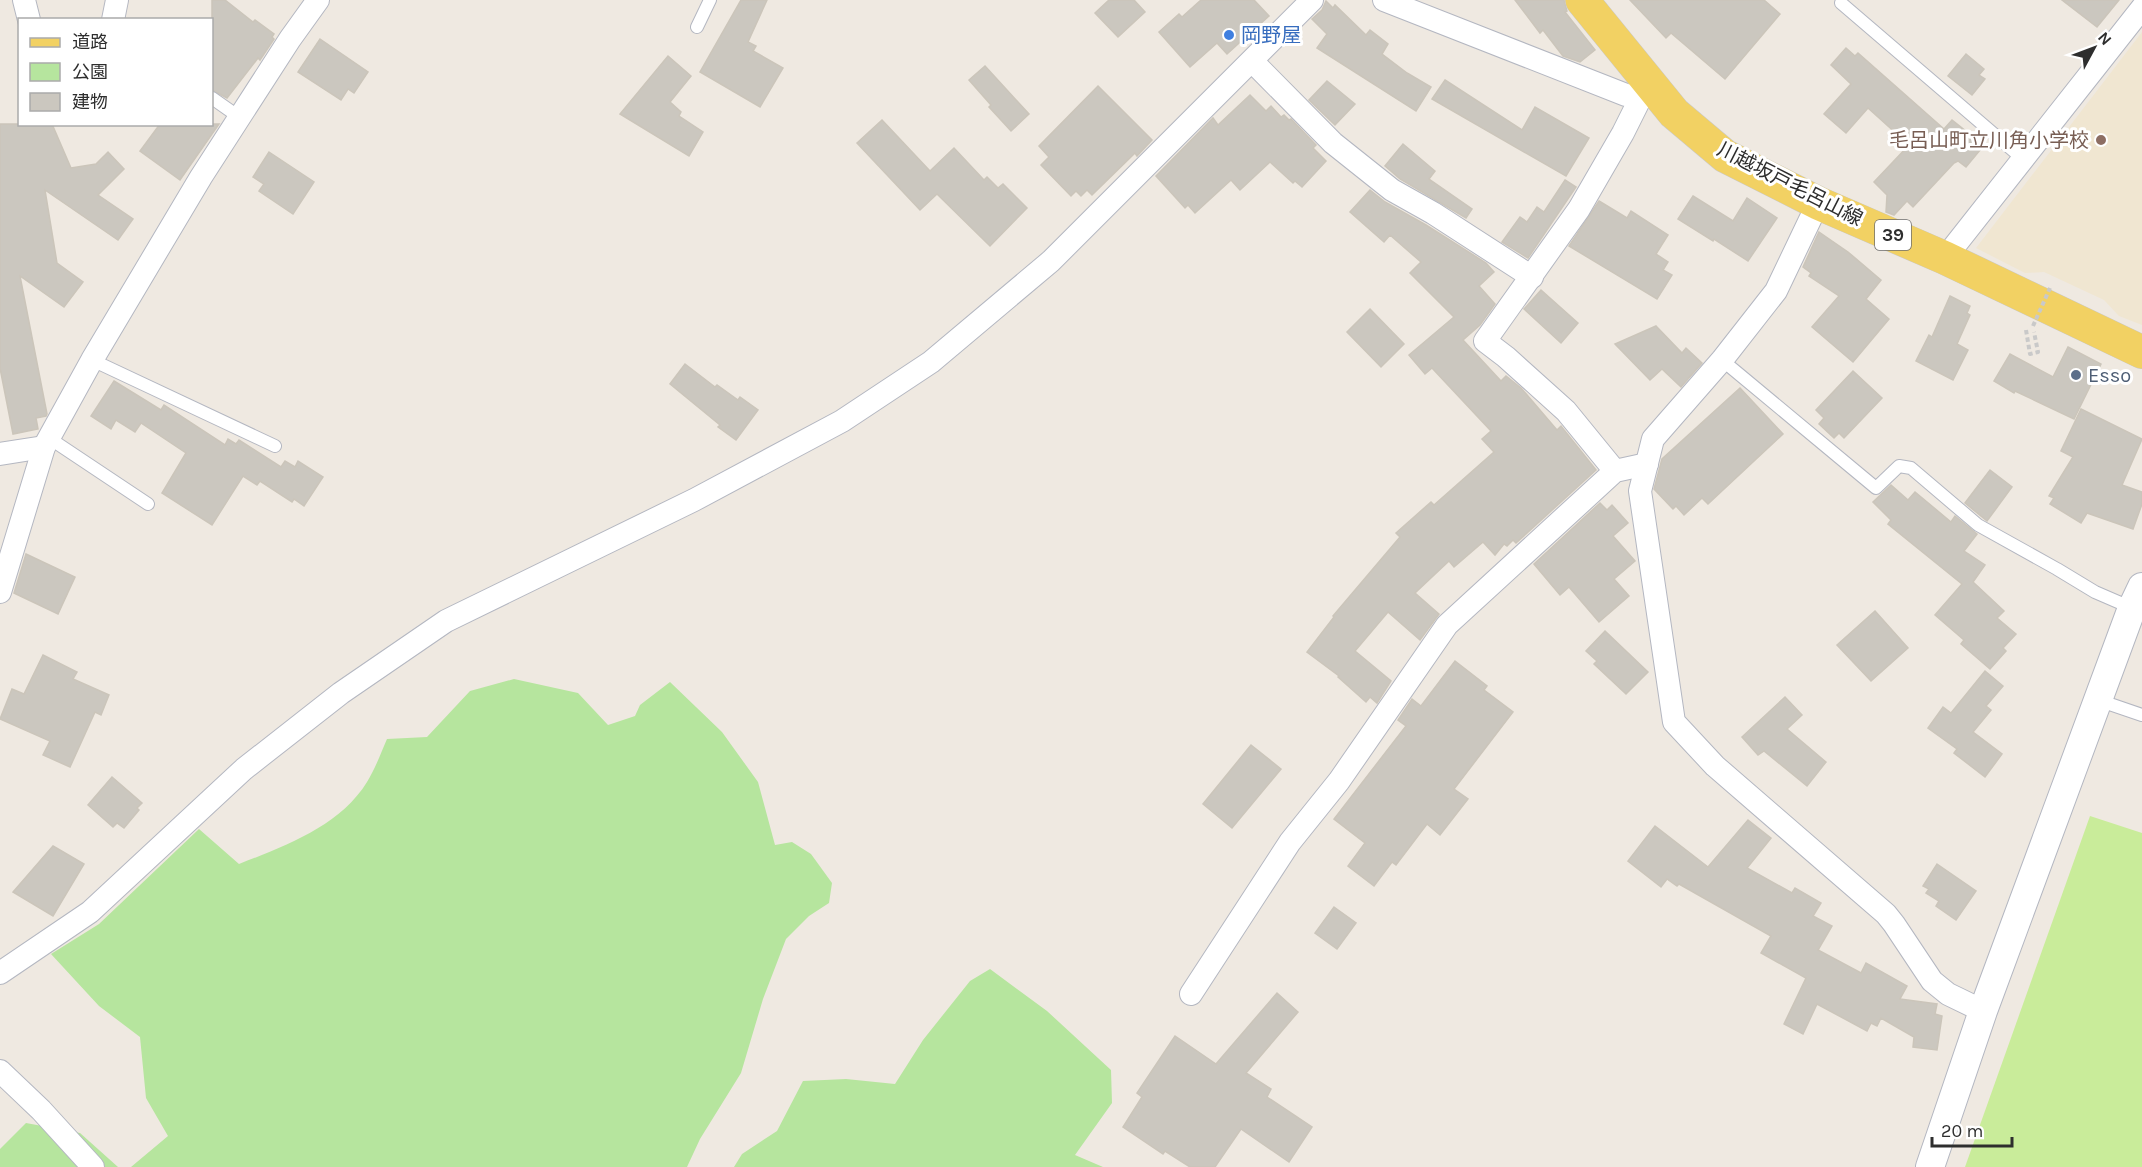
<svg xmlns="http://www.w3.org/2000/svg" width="2142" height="1167" font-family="Karla,'Noto Sans JP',sans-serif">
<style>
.education{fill:#f0e6d1}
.green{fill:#b6e59e}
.pitch{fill:#c9ec9a}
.building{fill:#cbc7bf;stroke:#cbc5ba;stroke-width:1.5}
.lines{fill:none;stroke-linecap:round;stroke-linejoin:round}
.service-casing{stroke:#b4b7c1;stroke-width:14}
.minor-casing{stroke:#b4b7c1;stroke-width:24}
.tertiary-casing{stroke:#b4b7c1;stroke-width:30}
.primary-casing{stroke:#c9c9c9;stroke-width:34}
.path{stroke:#c9c9c9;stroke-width:4;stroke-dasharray:4.5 3;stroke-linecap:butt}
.service{stroke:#fff;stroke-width:12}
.minor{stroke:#fff;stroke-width:22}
.tertiary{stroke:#fff;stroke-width:28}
.primary{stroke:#f2d163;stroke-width:33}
.path-bridge{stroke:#c9c9c9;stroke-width:4;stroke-dasharray:4.5 3;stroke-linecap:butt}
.shop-dot{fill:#3f7fe0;stroke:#fff;stroke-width:2}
.education-dot{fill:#8d6e63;stroke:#fff;stroke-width:2}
.service-dot{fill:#5c6f8a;stroke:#fff;stroke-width:2}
.labels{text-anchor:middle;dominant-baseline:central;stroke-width:6;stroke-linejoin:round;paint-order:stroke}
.shield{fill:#fff;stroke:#6d6d6d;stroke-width:1.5}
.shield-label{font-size:18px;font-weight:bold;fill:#2e2e2e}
.shop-label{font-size:20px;fill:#366cbe;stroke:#fff;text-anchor:start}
.education-label{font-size:20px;fill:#785e54;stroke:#fff;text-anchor:end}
.street-label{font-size:20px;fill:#2e2e2e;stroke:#fff}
.service-label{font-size:20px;fill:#4e5e75;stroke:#fff;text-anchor:start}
</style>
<rect width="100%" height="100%" fill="#efe9e1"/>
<path class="education" d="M2142,32v293l-23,-9 -15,-16 -60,-28 -19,1 -49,-25z"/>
<g class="green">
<path d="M514,679l64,14 30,32 27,-9 5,-11 30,-23 52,50 36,50 17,63 17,-3 19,12 21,29 -3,20 -20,13 -23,23 -23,60 -22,74 -41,66 -13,28h-556l37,-31 -22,-38 -6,-61 -41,-31 -48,-52 48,-30 100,-95 40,35c46,-18 101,-38 128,-82 8,-13 14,-29 20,-43l40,-2 43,-46z"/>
<path d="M990,969l57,42 64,59 1,33 -37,52 28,12h-369l8,-13 35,-23 26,-50 43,-2 49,5 28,-44 47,-59z"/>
<path d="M26,1123l54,10 38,34h-118v-18z"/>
</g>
<path class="pitch" d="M2090,816l52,17v334h-177z"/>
<g class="building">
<path d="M212,0h13l28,22 2,-2 19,14 -2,3 2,2 -14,21 -2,-2 -31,40 -15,-8z"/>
<path d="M741,0h26l-19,42 8,4 -3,5 30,17 -23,39 -60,-35z"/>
<path d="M1109,0h25l11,12 -27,25 -23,-24z"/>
<path d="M1201,0h53l15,16 -42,38 -10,-11 -27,24 -31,-35 20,-18 3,3z"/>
<path d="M1515,0h49l3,11 -2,1 30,38 -15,12 -17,-6 -20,-26 -3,3z"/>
<path d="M1630,0h134l16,14 -55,65 -54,-46 -5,5z"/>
<path d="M2062,0h57l-22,27z"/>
<path d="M1326,1l7,7 2,-3 31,30 4,-5 18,14 -6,10 25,19 24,14 -15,24 -99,-63 10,-14 -15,-15 10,-9z"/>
<path d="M320,39l48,33 -14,21 -6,-4 -7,11 -43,-28z"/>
<path d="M1846,48l9,8 3,-3 86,76 8,-9 25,20 -3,4 7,5 -15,18 -8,-6 -4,2 -41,44 -6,-6 -13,14 -8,-3 1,-17 -13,-13 35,-37 -41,-37 -22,25 -22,-19 27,-30 -20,-19z"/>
<path d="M1966,54l18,15 -5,6 6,4 -13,16 -24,-19z"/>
<path d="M668,56l23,20 -21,26 11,10 -2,4 24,16 -14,24 -69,-42z"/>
<path d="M985,66l44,48 -18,17 -22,-24 2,-2 -22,-25z"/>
<path d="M1445,80l77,50 13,-23 54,31 -23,38 -134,-77z"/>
<path d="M1327,81l28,23 -20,21 -26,-25z"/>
<path d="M1098,86l54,54 -15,16 -2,-3 -43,42 -5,-5 -6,6 -5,-5 -5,5 -30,-31 8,-8 -10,-11z"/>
<path d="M1250,95l16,16 5,-5 10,11 3,-2 5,5 2,-1 25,26 -3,3 13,13 -24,26 -7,-6 -2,2 -23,-21 -30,28 -9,-10 -36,33 -7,-8 -3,3 -29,-32 57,-58 5,7z"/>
<path d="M882,120l48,51 24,-23 30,32 3,-3 11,11 5,-4 24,24 -37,38 -53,-52 -17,16 -63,-67z"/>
<path d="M0,124h52l19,44 25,-4 12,-12 16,17 -26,26 35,24 -15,21 -73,-50 12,73 26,19 -19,25 -44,-31 27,138 -1,2 -10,2 2,11 -25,5 -13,-66z"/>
<path d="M160,124h59l-39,56 -40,-29z"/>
<path d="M1403,144l32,27 -6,8 43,30 -6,9 -66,-39 -15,-13z"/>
<path d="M269,152l45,30 -21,32 -34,-23 5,-7 -11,-7z"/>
<path d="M1565,180l11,7 -48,71 -26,-16 18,-25 7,5 10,-15 7,5z"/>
<path d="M1370,190l15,12 41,23 60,38 8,9 -15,14 16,18 -15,21 -17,15 38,41 5,-5 15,12 36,42 4,-4 35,44 -80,73 -3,-3 -6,6 -3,-2 -9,11 -12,-13 -29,25 -5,-6 -34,32 24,21 -19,26 -32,-28 -33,39 36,30 -14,22 -7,-6 -4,5 -28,-25 1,-1 -32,-24 27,-35 -1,-1 67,-79 -4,-4 35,-31 3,3 60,-53 -12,-13 9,-8 -59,-63 -7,6 -16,-19 45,-38 -44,-44 11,-11 -31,-27 -6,7 -34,-30z"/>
<path d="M1693,196l40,25 14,-23 30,20 -29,43 -34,-22 -1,2 -35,-22z"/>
<path d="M1599,201l28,17 4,-7 37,24 -12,19 12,8 -5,8 9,5 -15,24 -88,-53z"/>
<path d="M1819,232l29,20 33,28 -15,19 23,20 -36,43 -41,-35 27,-31 -30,-20 2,-3 -8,-6z"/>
<path d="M1541,290l37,33 -17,20 -37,-34z"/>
<path d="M1950,296l20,10 -3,7 3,2 -13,29 11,6 -15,30 -37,-19 13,-26 3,2z"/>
<path d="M1370,309l34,35 -23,23 -34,-35z"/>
<path d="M1656,326l26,27 4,-5 16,15 -21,24 -19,-18 -12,11 -35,-36z"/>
<path d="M2068,347l33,17 -27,55 -59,-28 -1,2 -20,-12 16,-27 43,23z"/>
<path d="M685,364l30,23 2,-2 21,15 2,-3 18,13 -22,30 -18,-13 2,-2 -50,-41z"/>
<path d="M1853,371l29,27 -38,40 -5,-5 -5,5 -15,-14 5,-6 -8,-8z"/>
<path d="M114,381l47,29 3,-5 61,40 3,-6 8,5 3,-4 42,27 4,-6 10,6 3,-6 25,16 -19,29 -10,-7 -2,3 -32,-21 -3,4 -14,-9 -31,49 -50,-32 24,-40 -45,-30 -6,9 -19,-12 -5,9 -20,-13z"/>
<path d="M1740,388l43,46 -75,70 -6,-6 -18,17 -8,-9 -3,3 -19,-20 8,-30z"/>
<path d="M2081,409l61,30 -20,46 20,7v12l-9,25 -46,-16 -6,10 -31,-19 4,-6 -5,-2 24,-39 -12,-6z"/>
<path d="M1990,470l22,17 -25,34 -22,-18z"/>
<path d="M1891,485l17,15 7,-8 36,30 4,-6 22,18 -13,17 21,14 -12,17 31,29 -7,7 19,16 -13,14 3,3 -16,18 -29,-25 3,-4 -29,-25 27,-31 -74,-60 3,-4 -18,-18z"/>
<path d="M1600,503l7,7 5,-5 16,18 -15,13 22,25 -21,18 15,17 -30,26 -30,-35 -9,8 -26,-31z"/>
<path d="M26,554l49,23 -17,37 -44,-21z"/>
<path d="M1875,611l33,37 -37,33 -34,-36z"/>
<path d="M1605,631l43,41 -22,22 -32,-30 3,-3 -11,-10z"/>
<path d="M43,655l34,17 -4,7 36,16 -8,20 -6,-3 -25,55 -27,-12 7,-14 -50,-22 12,-30 12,5z"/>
<path d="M1455,661l32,25 -3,4 29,22 -59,77 14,10 -28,36 -13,-11 -31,41 -4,-3 -18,24 -26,-20 17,-23 -31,-24 72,-93 -8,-6 14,-21 9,7z"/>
<path d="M1985,671l18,15 -17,20 5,4 -18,22 29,22 -17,23 -31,-24 3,-4 -29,-21 15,-21 8,6z"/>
<path d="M1785,697l17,18 -15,14 39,33 -19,24 -43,-35 -6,4 -16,-18z"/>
<path d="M1251,745l30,24 -49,59 -29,-24z"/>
<path d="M112,777l30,26 -5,5 2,2 -15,18 -7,-5 -4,4 -25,-22z"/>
<path d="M1748,820l23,18 -24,30 45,25 3,-5 26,15 -8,13 19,10 -14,24 43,23 5,-10 41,23 -7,13 37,5 -2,10 7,2 -5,34 -24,-3 1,-10 -33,-19 -4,8 -6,-3 -4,8 -50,-27 -14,30 -19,-10 22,-46 -45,-25 10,-17 -92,-52 -2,2 -10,-7 -6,8 -33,-26 27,-35 53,41z"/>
<path d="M53,846l31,18 -31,52 -40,-24z"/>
<path d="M1937,864l39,27 -20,29 -20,-14 3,-5 -13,-8 3,-4 -6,-3z"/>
<path d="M1334,907l22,16 -19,26 -22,-16z"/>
<path d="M1277,993l21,19 -52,61 25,16 -4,8 45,30 -23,35 -48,-33 -26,38h-25l-25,-16 -2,3 -40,-27 19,-30 -5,-4 38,-57 41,28z"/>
</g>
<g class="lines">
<defs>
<g id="service">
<path d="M1841,3l182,156"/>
<path d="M697,27l13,-27"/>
<path d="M212,98l27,19"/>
<path d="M92,360l183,86"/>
<path d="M1722,360l154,128 23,-22 12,2 67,57 79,44 38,23 37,16"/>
<path d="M49,438l99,66"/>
<path d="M2098,700l44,15"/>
</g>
<g id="minor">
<path d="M24,0l5,20"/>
<path d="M1384,0l242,95 28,1"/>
<path d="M113,20l4,-20"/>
<path d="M1252,61l81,82 59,47 41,23 99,64"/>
<path d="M1818,203l-42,88 -54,69 -69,79 -13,52 34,231 41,44 171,148 8,10 38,57 16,13 35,17"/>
<path d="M1945,258l197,-250"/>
<path d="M0,454l44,-7"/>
<path d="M1615,471l-49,-60 -60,-54 -21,-16 94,-132 44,-76 18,-36"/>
<path d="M0,592l44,-145 48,-87 109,-183 89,-138 28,-39"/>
<path d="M0,973l90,-61 154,-143 97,-76 105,-72 248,-121 148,-79 89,-59 120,-101 261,-261"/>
<path d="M1191,994l99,-152 49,-61 108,-156 168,-154 32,-7"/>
<path d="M0,1071l41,39 52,57"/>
</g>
<path id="tertiary" d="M1930,1167l53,-156 149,-403 10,-21"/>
<path id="primary" d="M1582,0l92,113 51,43 93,47 127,55 197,94"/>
</defs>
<use href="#service" class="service-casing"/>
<use href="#minor" class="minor-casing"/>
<use href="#tertiary" class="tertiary-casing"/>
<use href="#primary" class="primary-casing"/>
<path class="path" d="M2026,330l4,24 8,-2 -4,-20"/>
<use href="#service" class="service"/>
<use href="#minor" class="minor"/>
<use href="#tertiary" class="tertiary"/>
<use href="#primary" class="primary"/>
<path class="path-bridge" d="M2033,326l17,-38"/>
</g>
<circle class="shop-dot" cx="1229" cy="35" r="6"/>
<circle class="education-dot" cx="2101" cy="140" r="6"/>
<circle class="service-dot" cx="2076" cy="375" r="6"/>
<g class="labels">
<rect class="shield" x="1875" y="220" width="36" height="30" rx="4.5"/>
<g class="shield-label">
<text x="1893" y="235">39</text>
</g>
<g class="shop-label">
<text x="1241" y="35">岡野屋</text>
</g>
<g class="education-label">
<text x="2089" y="140">毛呂山町立川角小学校</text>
</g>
<g class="street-label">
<text transform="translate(1790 184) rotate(27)">川越坂戸毛呂山線</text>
</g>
<g class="service-label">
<text x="2088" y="375">Esso</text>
</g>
</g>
<rect x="18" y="18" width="195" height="108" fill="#ffffff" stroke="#ababab" stroke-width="1.5"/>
<rect x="30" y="38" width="30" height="9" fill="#f2d163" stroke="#ababab" stroke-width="1.5"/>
<text x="72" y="48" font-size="18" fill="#2e2e2e">道路</text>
<rect x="30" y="63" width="30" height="18" fill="#b6e59e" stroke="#ababab" stroke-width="1.5"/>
<text x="72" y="78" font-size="18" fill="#2e2e2e">公園</text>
<rect x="30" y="93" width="30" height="18" fill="#cbc7bf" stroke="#ababab" stroke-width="1.5"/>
<text x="72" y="108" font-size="18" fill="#2e2e2e">建物</text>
<g transform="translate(2094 48) rotate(49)" stroke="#ffffff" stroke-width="4.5" paint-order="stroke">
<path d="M0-4.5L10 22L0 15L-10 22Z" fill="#2e2e2e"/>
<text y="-9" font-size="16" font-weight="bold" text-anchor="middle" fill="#2e2e2e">N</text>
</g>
<path d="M1932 1137v9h80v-9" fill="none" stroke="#2e2e2e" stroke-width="3"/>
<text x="1941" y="1137" font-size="18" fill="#2e2e2e" stroke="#ffffff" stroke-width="4.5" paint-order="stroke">20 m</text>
</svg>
